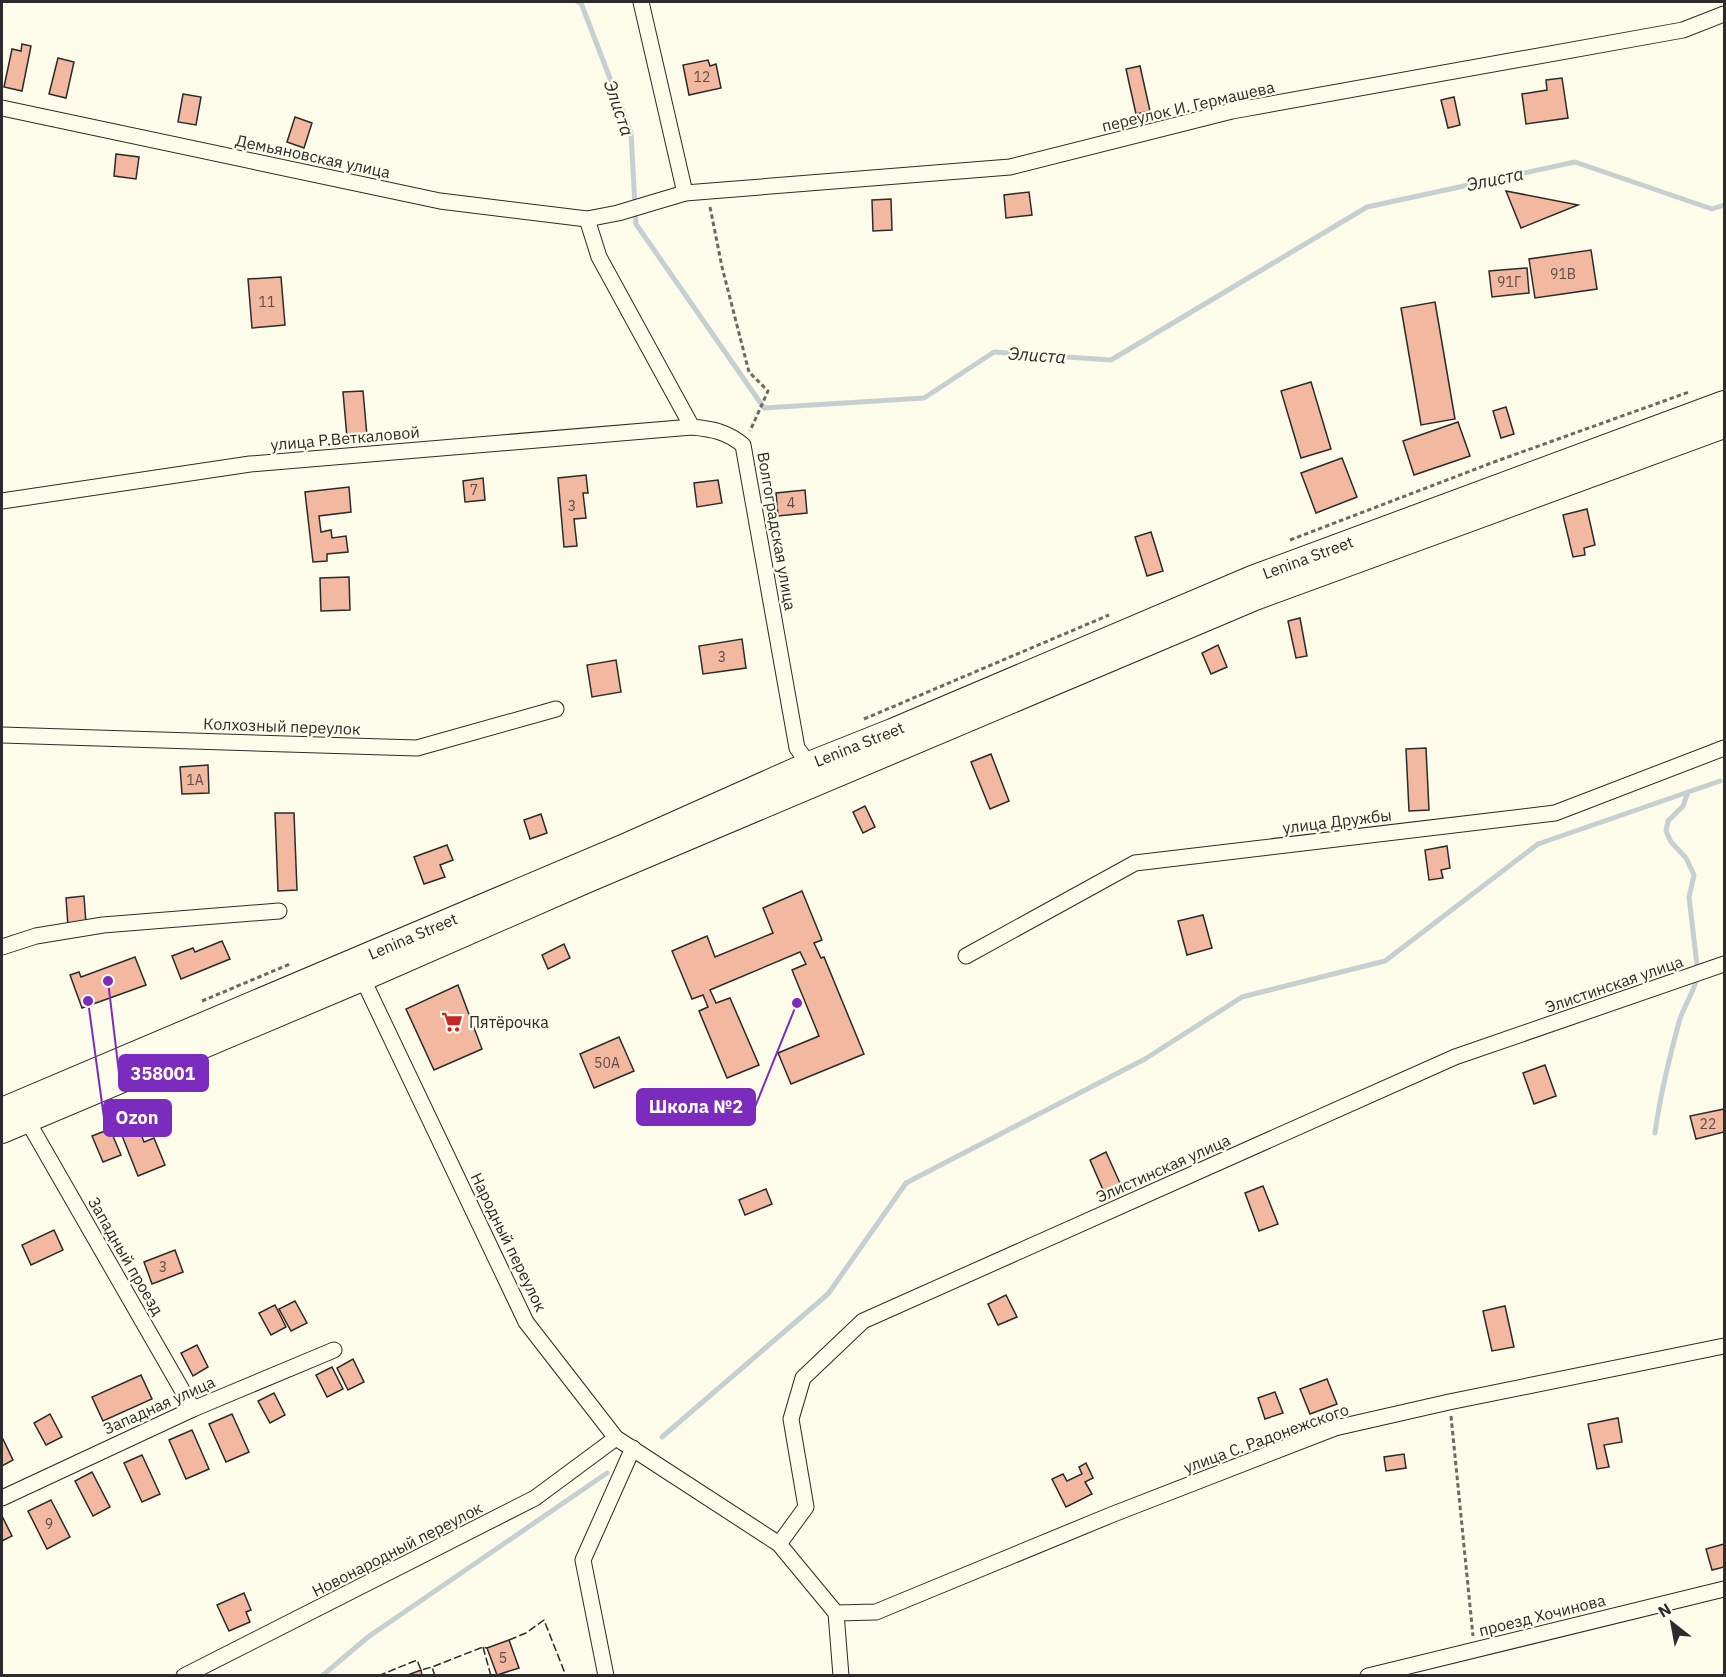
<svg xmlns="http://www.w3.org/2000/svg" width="1726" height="1677" font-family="'IBM Plex Sans',sans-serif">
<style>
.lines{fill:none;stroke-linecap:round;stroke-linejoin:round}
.stream{stroke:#c7d0d0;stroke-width:5}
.building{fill:#f2b8a0;stroke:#2b2b2b;stroke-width:1.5}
.street-casing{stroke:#2b2b2b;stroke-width:17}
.primary-casing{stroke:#2b2b2b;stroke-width:26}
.path{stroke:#6a6964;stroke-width:3;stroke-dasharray:4.5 3;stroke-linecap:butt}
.street{stroke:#fdfbea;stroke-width:15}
.primary{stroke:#fdfbea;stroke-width:24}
.fence{stroke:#2b2b2b;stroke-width:1.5;stroke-dasharray:8 3;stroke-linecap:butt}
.labels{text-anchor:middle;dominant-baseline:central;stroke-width:4.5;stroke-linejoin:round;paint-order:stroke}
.number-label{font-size:14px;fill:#5d4e48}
.street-label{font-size:16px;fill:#2b2b2b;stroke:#fdfbea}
.poi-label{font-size:16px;fill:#2b2b2b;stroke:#fdfbea;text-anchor:start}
.water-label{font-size:18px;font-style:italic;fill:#2b2b2b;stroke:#fdfbea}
.leader{fill:none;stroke:#7b2cbf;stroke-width:2}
.callout-dot{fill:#7b2cbf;stroke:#fdfbea;stroke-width:2}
.callout{fill:#7b2cbf;stroke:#7b2cbf;stroke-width:2}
.callout-label{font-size:18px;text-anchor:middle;font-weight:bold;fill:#fff}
</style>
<rect width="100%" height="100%" fill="#fdfbea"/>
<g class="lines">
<g class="stream">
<path d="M578,2l3,1 50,130 5,91 128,184 160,-10 70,-46 117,8 256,-153 208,-45 137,47 12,-4"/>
<path d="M1655,1133c5,-38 14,-74 24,-111 5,-17 16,-31 19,-48l-9,-77 5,-22 -8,-17 -15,-16 -5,-11 2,-10 15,-15 5,-14"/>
<path d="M662,1437l166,-143 78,-111 239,-124 97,-62 143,-36 153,-117 182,-63"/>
<path d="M322,1676l46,-39 239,-164"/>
</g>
</g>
<g class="building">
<path d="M22,44l9,2 -9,45 -18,-4 8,-38 9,2z"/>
<path d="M58,58l16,4 -8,36 -17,-4z"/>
<path d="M708,60l2,6 6,-2 5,24 -32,7 -6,-30z"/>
<path d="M1140,66l10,45 -14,3 -10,-45z"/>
<path d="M1562,78l6,40 -42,6 -4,-30 25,-4 -1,-10z"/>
<path d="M183,94l18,3 -5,28 -18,-3z"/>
<path d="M1454,97l6,28 -12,3 -7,-28z"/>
<path d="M295,117l17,6 -8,25 -17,-6z"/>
<path d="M116,154l23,3 -3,22 -22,-3z"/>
<path d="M1506,191l72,14 -57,23z"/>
<path d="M1029,192l3,23 -26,3 -2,-23z"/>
<path d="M891,199l1,31 -19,1 -1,-31z"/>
<path d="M1591,250l6,39 -62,9 -6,-39z"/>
<path d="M1527,268l2,25 -37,4 -3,-26z"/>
<path d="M281,277l4,48 -33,3 -4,-49z"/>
<path d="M1435,302l20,117 -34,6 -20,-117z"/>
<path d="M1311,382l20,67 -30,9 -20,-67z"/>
<path d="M363,391l4,45 -20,2 -4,-46z"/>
<path d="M1506,407l8,27 -13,4 -8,-27z"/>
<path d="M1458,422l12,34 -56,19 -11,-34z"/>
<path d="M1342,458l15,39 -41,16 -15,-40z"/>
<path d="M586,475l2,18h-5l3,25 -12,1 3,27 -13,1 -6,-69z"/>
<path d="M483,478l2,22 -20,2 -2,-21z"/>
<path d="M718,480l4,23 -25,4 -3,-24z"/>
<path d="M349,487l2,25 -32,4 2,16 10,-2 1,8 14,-2 2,16 -21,2v7l-14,1 -8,-70z"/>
<path d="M805,490l2,23 -29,3 -2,-23z"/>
<path d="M1587,509l8,36 -11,3 1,7 -12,2 -10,-42z"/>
<path d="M1151,532l12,39 -16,5 -12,-39z"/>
<path d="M349,577l1,33 -29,1 -1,-33z"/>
<path d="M1300,618l7,38 -11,2 -8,-37z"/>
<path d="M742,639l4,29 -43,6 -4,-28z"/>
<path d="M1218,645l9,22 -16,7 -9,-21z"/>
<path d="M616,660l5,32 -29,5 -5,-32z"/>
<path d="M1426,748l3,62 -20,1 -3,-62z"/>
<path d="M991,754l18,47 -19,8 -19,-47z"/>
<path d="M208,765l1,28 -27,1 -2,-27z"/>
<path d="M865,806l10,21 -12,6 -10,-21z"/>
<path d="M275,813h19l3,77 -19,1z"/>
<path d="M541,814l6,19 -17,6 -6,-19z"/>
<path d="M447,845l6,15 -13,5 5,12 -21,7 -10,-27z"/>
<path d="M1447,846l3,22 -9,2 2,8 -14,2 -4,-30z"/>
<path d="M802,891l20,49 -8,3 7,15 3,-1 40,97 -73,30 -13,-31 41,-17 -27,-66 14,-6 -6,-12 -90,38 6,13 14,-5 29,67 -32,13 -28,-67 9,-4 -5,-12 -11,4 -20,-48 35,-15 8,21 58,-24 -10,-25z"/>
<path d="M84,896l2,28 -18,2 -2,-28z"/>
<path d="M1203,915l9,33 -25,7 -9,-34z"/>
<path d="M222,941l8,18 -49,20 -9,-23 21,-8 2,4z"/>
<path d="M564,944l6,14 -22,11 -6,-14z"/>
<path d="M135,957l11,28 -64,23 -12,-33 9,-3 2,5z"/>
<path d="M458,985l24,64 -48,21 -28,-61z"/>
<path d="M619,1037l15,34 -40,17 -14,-34z"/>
<path d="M1545,1065l11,31 -22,8 -11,-31z"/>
<path d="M1724,1109v23l-28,7 -6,-23z"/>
<path d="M136,1121l8,21 10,-4 11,27 -27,11 -19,-48z"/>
<path d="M110,1129l11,26 -18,7 -11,-26z"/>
<path d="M1106,1152l18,40 -17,7 -17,-39z"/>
<path d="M1263,1186l15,38 -19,7 -14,-38z"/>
<path d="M766,1189l6,15 -27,11 -6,-15z"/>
<path d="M54,1230l9,20 -32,15 -9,-20z"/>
<path d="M175,1250l8,22 -31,12 -8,-22z"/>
<path d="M1006,1295l11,22 -19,8 -10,-21z"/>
<path d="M295,1301l12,22 -16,8 -12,-22z"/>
<path d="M275,1305l11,22 -15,8 -12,-22z"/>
<path d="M1505,1306l9,41 -22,4 -9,-40z"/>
<path d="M197,1345l11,22 -15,9 -12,-23z"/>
<path d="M353,1359l11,23 -16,8 -11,-22z"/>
<path d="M332,1367l11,22 -16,8 -11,-22z"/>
<path d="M141,1375l11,24 -49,22 -11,-24z"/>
<path d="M1327,1379l10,25 -27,10 -10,-25z"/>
<path d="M1275,1392l8,21 -18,6 -7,-21z"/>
<path d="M274,1393l11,22 -15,8 -12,-22z"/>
<path d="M50,1414l12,23 -16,8 -12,-22z"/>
<path d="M232,1414l17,38 -23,10 -17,-38z"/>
<path d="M1618,1418l4,24 -18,3 5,22 -12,2 -9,-45z"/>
<path d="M192,1430l17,39 -23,10 -17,-39z"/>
<path d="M2,1437l11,23 -11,6z"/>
<path d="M1404,1454l2,14 -20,3 -2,-14z"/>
<path d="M142,1455l18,39 -18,8 -18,-39z"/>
<path d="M1086,1463l7,15 -8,4 7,12 -26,13 -14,-28 11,-5 4,7 15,-7 -3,-7z"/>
<path d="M92,1472l18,35 -17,9 -18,-35z"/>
<path d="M51,1500l19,37 -23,12 -19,-38z"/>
<path d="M2,1516l10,20 -10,5z"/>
<path d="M1724,1544v23l-12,3 -6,-21z"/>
<path d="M244,1593l7,17 -5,2 4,10 -21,9 -12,-26z"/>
<path d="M509,1640l10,28 -22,7 -10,-27z"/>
<path d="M421,1670l1,6h-17z"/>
</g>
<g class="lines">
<defs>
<g id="street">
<path d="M641,2l44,191"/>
<path d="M2,108l438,93 147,18 31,-6 67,-20 325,-26 222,-56 451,-81 41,-16"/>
<path d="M587,219l12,38 93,170c21,2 35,5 51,18l54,303 12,16 3,6"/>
<path d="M2,501l248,-37 442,-37"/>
<path d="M2,735l415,13 139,-39"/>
<path d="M2,947l34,-11 67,-11 176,-14"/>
<path d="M966,956l169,-93 420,-50 169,-65"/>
<path d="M359,971l167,351 90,116 163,106 57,69 5,63"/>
<path d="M27,1120l166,289"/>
<path d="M2,1498l191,-89 141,-59"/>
<path d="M779,1544l27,-37 -15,-88 12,-41 60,-57 592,-264 269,-93"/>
<path d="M836,1613l40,-1 235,-97 224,-87 114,-26 275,-56"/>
<path d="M184,1676l351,-178 81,-60"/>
<path d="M606,1676l-23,-116 50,-112"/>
<path d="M1368,1676l356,-87"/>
</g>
<g id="primary">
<path id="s1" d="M2,1110l623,-264 184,-82 83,-33 360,-153 472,-175"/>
<path d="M2,1131l360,-152 226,-99 667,-282 469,-172"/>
</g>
</defs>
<use href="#street" class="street-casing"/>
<use href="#primary" class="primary-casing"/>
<g class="path">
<path d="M710,207l12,60 27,105 19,19 -18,40"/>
<path d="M1290,540l204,-78 195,-70"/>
<path d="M864,719l245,-104"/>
<path d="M202,1001l88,-37"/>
<path d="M1451,1416l22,220"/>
</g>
<use href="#street" class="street"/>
<use href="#primary" class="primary"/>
<g class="fence">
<path d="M509,1640l17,-7 18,-13 22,56"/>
<path d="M483,1647l8,29"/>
<path d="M378,1676l39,-16 4,10 11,-3"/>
<path d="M435,1676l-3,-9 51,-20 4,1"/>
</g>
</g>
<defs>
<symbol id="supermarket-bare" viewBox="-9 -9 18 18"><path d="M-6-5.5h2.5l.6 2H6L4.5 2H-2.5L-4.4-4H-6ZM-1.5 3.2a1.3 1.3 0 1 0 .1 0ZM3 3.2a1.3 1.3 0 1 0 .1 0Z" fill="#c62828" stroke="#fdfbea" stroke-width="2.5" paint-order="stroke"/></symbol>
</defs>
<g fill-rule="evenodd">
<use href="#supermarket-bare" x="437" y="1007" width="30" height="30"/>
</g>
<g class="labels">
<g class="number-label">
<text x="702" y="77">12</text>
<text x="1563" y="274">91В</text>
<text x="1509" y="282">91Г</text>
<text x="267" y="302">11</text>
<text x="474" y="490">7</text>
<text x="791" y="503">4</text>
<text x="572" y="506">3</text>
<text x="722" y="657">3</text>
<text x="195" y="780">1А</text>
<text x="607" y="1063">50А</text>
<text x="1708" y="1124">22</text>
<text x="163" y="1267">3</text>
<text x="49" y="1524">9</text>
<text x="503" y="1658">5</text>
</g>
<g class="street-label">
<text transform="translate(1188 106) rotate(-13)">переулок И. Гермашева</text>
<text transform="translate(313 156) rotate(12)">Демьяновская улица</text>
<text transform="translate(345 438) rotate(-5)">улица Р.Веткаловой</text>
<text transform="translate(777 531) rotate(80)">Волгоградская улица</text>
<text stroke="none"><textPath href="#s1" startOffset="1418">Lenina Street</textPath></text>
<text transform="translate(282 726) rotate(2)">Колхозный переулок</text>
<text stroke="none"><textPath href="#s1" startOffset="932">Lenina Street</textPath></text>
<text transform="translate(1337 821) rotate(-7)">улица Дружбы</text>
<text stroke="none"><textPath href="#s1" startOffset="446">Lenina Street</textPath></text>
<text transform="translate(1614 984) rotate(-19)">Элистинская улица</text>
<text transform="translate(1163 1168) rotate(-24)">Элистинская улица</text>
<text transform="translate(509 1242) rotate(64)">Народный переулок</text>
<text transform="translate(126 1256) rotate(60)">Западный проезд</text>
<text transform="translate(159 1405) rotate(-24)">Западная улица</text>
<text transform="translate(1266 1438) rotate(-20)">улица С. Радонежского</text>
<text transform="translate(397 1549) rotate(-27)">Новонародный переулок</text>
<text transform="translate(1542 1615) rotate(-14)">проезд Хочинова</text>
</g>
<g class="poi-label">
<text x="469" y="1022">Пятёрочка</text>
</g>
<g class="water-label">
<text transform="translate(619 108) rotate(71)">Элиста</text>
<text transform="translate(1495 179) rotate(-12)">Элиста</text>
<text transform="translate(1037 355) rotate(4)">Элиста</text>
</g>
</g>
<path class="leader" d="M108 981L119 1073M797 1003L755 1107M88 1001L104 1118"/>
<g class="callout-dot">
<circle cx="108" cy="981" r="6"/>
<circle cx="797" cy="1003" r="6"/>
<circle cx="88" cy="1001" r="6"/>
</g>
<g class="callout">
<rect x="119" y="1055" width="89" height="36" rx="6"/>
<rect x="637" y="1089" width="118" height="36" rx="6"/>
<rect x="104" y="1100" width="67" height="36" rx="6"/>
</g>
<g class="callout-label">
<text x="163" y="1080">358001</text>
<text x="696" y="1113">Школа №2</text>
<text x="137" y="1124">Ozon</text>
</g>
<rect width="1726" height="1677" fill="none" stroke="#2b2b2b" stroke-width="6"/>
<g transform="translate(1672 1623) rotate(329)" stroke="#fdfbea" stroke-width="4.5" paint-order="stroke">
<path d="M0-4.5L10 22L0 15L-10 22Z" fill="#2b2b2b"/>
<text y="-9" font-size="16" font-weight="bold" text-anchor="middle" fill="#2b2b2b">N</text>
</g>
</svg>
